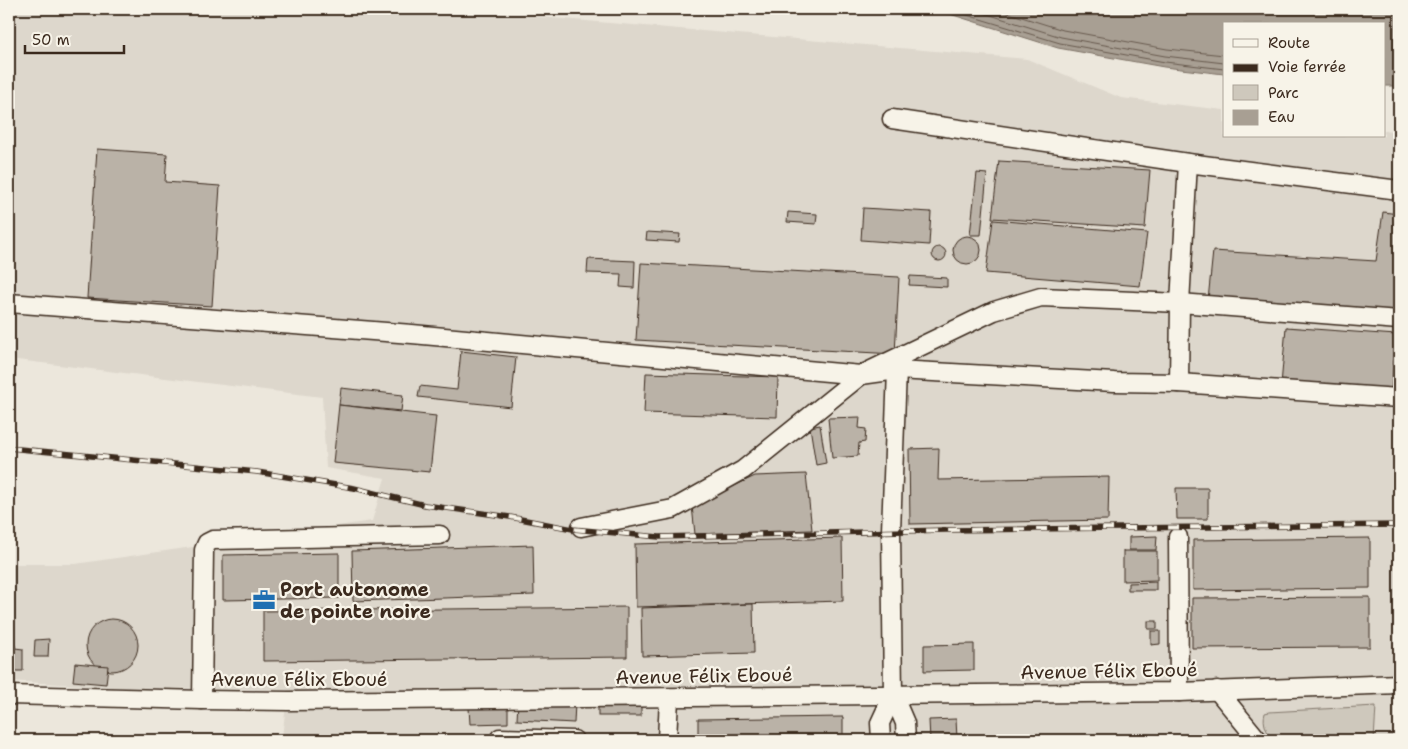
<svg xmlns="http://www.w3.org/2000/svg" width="1408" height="749" font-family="'Shantell Sans',sans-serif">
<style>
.built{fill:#ddd7cc}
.green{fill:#cec8bc;stroke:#84796d}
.water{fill:#a89f93;stroke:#7c7064}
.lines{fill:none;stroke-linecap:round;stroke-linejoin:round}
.shore{stroke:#67594d;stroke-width:1}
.building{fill:#bab2a7;stroke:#3b2a1e}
.minor-casing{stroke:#3b2a1e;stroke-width:21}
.minor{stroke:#f7f3e8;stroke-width:18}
.rail-casing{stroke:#3b2a1e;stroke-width:5.5}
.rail{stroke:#f7f3e8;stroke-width:4;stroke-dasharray:11;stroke-linecap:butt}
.labels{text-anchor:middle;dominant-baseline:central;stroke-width:4.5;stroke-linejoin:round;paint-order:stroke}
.poi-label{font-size:19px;font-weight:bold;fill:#3b2a1e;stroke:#f7f3e8;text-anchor:start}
.street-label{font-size:19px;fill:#3b2a1e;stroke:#f7f3e8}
</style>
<rect width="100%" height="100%" fill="#ece7dc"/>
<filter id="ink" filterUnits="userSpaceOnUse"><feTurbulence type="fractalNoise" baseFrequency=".02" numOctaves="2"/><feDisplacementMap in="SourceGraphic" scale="10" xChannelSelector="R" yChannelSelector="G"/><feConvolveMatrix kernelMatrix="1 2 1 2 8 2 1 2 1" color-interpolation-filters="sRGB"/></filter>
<g filter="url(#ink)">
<path class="built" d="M9,9h439l579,50 94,39 103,12v26h160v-6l15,2v608h-1121l4,-3 6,-47 -160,-2 -119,-7v-117h66l297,-43 13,-43 -59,-10 -4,-71 -313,-38z"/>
<path class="green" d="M1376,706l-2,34h-101c-6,-7 -11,-17 -8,-27l4,-1z"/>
<path class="water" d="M900,9h499v77h-15v-62h-160v50l-60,-7 -106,-19 -108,-34z"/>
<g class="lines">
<g class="shore">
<path d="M947,9l113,34 105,19 59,7"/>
<path d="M971,9l90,28 104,19 59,7"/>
<path d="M996,9l67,21 104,19 57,6"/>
</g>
</g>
<g class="building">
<path d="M97,149l70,5 -2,28 55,4 -8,120 -125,-8z"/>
<path d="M999,161l151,9 -5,58 -153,-10z"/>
<path d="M977,173l10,1 -6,61h-11z"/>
<path d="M863,208l68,4 -2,33 -68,-5z"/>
<path d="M788,212l29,2 -1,10 -29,-2z"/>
<path d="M1383,212l16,2v98l-191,-12 5,-49 163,10z"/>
<path d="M993,220l154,13 -7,53 -154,-13z"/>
<path d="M647,232l33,2 -1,8 -33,-2z"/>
<circle cx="967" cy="250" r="14"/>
<circle cx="939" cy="254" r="7"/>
<path d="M588,259l47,2 -1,27 -14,-1 1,-13 -34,-1z"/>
<path d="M641,263l258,14 -4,77 -259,-14z"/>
<path d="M910,276l37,2v9l-38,-2z"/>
<path d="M1286,327l110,8 -5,59 -110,-9z"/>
<path d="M461,351l55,6 -5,50 -93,-10 2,-11 37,4z"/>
<path d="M646,373l132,4 -1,40 -133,-4z"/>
<path d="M341,388l62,7 -2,16 -62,-6z"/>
<path d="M339,405l97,11 -6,56 -97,-9z"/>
<path d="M860,417l-1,11 7,1 -1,13 -6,1 -1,13 -26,2 -4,-40z"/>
<path d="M820,425l6,38 -10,2 -6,-38z"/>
<path d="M939,448l-1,32 171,-3 -1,43 -198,4 -1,-75z"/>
<path d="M806,474l6,56 -117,4 -3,-28 63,-30z"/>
<path d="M1176,488h32v31h-31z"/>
<path d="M1157,536l-1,14h-27v-13z"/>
<path d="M842,538l1,63 -207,6 -1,-63z"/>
<path d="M1370,538v50l-177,2v-50z"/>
<path d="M533,545l1,50 -181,6 -1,-50z"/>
<path d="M1123,551h34v29l-34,1z"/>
<path d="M339,553v45l-116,2v-45z"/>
<path d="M1156,582v8h-28v-7z"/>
<path d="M1370,597v50l-178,1v-50z"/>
<path d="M753,604l1,49 -112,3 -1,-48z"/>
<path d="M627,607v50l-364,4v-50z"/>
<circle cx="112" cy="645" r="26"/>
<rect x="1148" y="621" width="9" height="8"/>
<path d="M1151,631h9v13l-9,1z"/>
<path d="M49,639l-1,18h-14l1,-17z"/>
<path d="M974,644v26l-50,1v-26z"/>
<path d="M9,645h6v3l8,1v22h-14z"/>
<path d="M75,663l33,3 -2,18 -33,-3z"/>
<path d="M518,702l57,1 -1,20 -57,-3z"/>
<rect x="598" y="705" width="43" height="11"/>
<path d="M508,707v16l-38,1 -1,-16z"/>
<path d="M843,717v23h-145v-21z"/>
<path d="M956,719l1,20 -27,1 -1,-20z"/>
<path d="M9,738h23l-1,2h-22z"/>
</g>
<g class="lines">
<defs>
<g id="minor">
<path d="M892,119l296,44 211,27"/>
<path d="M9,303l403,31 449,41 36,-5 217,12 65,1 220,15"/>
<path d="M897,370l-6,161 2,164 12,28 1,17"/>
<path d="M1179,383l1,-80 8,-140"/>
<path d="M581,527l92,-18 70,-39 118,-95 133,-64 47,-14 139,6 219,17"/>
<path d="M1178,537l1,155"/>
<path d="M1217,690l41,50"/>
<path d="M9,695l193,5 87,1 890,-9 220,-8"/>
<path d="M202,700l2,-150 3,-7 6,-3 227,-5"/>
<path d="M499,740l1,-2 74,2"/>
<path d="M667,740l2,-42"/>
<path d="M881,740l-1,-17 13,-28"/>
</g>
</defs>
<use href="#minor" class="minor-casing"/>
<use href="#minor" class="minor"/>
<defs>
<path id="rail" d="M9,448l248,24 97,16 71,17 85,12 63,12 86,8 287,-7 453,-5"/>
</defs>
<use href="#rail" class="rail-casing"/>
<use href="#rail" class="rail"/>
</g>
</g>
<defs>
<symbol id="office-bare" viewBox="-9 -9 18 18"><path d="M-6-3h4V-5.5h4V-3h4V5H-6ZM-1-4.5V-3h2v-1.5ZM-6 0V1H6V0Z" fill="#1f6fb2" stroke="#f7f3e8" stroke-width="2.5" paint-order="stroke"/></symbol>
</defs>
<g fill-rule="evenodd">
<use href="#office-bare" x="248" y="584" width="32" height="32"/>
</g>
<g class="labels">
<g class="poi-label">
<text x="280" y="589">Port autonome<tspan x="280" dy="22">de pointe noire</tspan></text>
</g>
<g class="street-label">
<text transform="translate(1109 671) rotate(-1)">Avenue Félix Eboué</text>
<text transform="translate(704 676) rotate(-1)">Avenue Félix Eboué</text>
<text x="299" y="679">Avenue Félix Eboué</text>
</g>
</g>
<rect width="1408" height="749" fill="none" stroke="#f7f3e8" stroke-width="30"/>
<rect x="15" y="15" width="1378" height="719" fill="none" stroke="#3b2a1e" stroke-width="2" filter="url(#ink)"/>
<rect x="1223" y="22" width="162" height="115" fill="#f7f3e8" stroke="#aca397"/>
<rect x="1233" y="39" width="25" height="8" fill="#f7f3e8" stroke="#aca397"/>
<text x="1268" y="48" font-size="15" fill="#3b2a1e">Route</text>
<rect x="1233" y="64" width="25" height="8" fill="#3b2a1e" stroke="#aca397"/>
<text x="1268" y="72" font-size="15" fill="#3b2a1e">Voie ferrée</text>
<rect x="1233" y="85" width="25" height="15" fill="#cec8bc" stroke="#aca397"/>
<text x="1268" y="98" font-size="15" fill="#3b2a1e">Parc</text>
<rect x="1233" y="110" width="25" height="15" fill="#a89f93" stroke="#aca397"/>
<text x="1268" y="122" font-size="15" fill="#3b2a1e">Eau</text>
<path d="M25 45v8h99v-8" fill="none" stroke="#3b2a1e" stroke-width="2.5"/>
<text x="32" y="45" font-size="15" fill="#3b2a1e" stroke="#f7f3e8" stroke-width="4" paint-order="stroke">50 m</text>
</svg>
